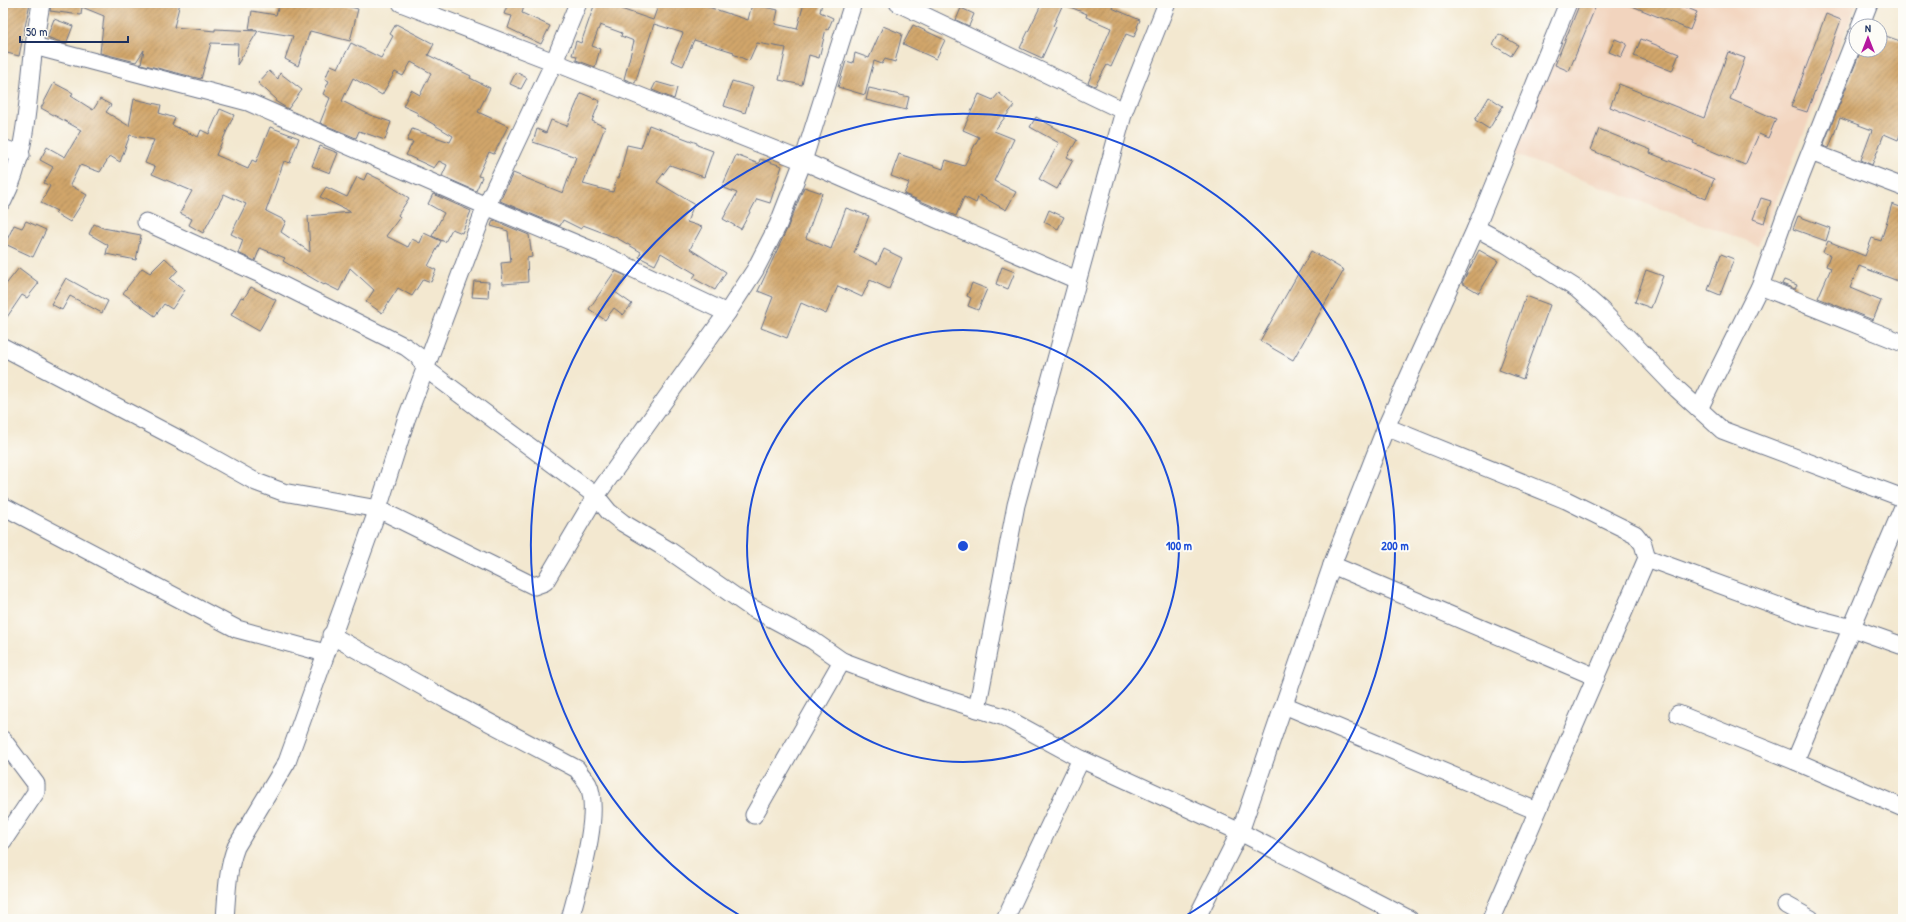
<svg xmlns="http://www.w3.org/2000/svg" width="1906" height="922" font-family="'Patrick Hand',sans-serif">
<style>
.built{fill:#f2d4be}
.building{fill:url(#building-hatch)}
.lines{fill:none;stroke-linecap:round;stroke-linejoin:round}
.minor-casing{stroke:#677086;stroke-width:19}
.minor{stroke:#fff;stroke-width:17}
.ring{fill:none;stroke:#1d4ed8;stroke-width:2}
.centre{fill:#1d4ed8;stroke:#fdfcf7;stroke-width:2}
.ring-label{font-size:12px;text-anchor:middle;font-weight:bold;fill:#1d4ed8;stroke:#fdfcf7;stroke-width:4;stroke-linejoin:round;paint-order:stroke}
</style>
<defs>
<pattern id="building-hatch" width="6" height="6" patternUnits="userSpaceOnUse"><rect width="6" height="6" fill="#d1a66b"/><path d="M-1 1l2-2M0 6l6-6M5 7l2-2" fill="none" stroke="#a9885b"/></pattern>
</defs>
<rect width="100%" height="100%" fill="#fdfcf7"/>
<filter id="ink" filterUnits="userSpaceOnUse"><feTurbulence type="fractalNoise" baseFrequency=".025" numOctaves="2"/><feDisplacementMap in="SourceGraphic" scale="8" xChannelSelector="R" yChannelSelector="G"/><feConvolveMatrix kernelMatrix="1 2 1 2 8 2 1 2 1" color-interpolation-filters="sRGB"/></filter>
<filter id="wash" filterUnits="userSpaceOnUse"><feTurbulence type="fractalNoise" baseFrequency=".012" numOctaves="4" result="noise"/><feDisplacementMap in="SourceGraphic" scale="16" xChannelSelector="R" yChannelSelector="G"/><feGaussianBlur stdDeviation="0.9" result="paint"/><feColorMatrix in="noise" values="0 0 0 0 0 0 0 0 0 0 0 0 0 0 0 0 0 1.4 0 .05"/><feComposite in="paint" operator="in"/></filter>
<g filter="url(#wash)">
<rect width="100%" height="100%" fill="#f3e8d0"/>
<path class="built" d="M1571,3h286l-99,242 -251,-93z"/>
<g id="blocks">
<g class="building">
<path d="M3,3h27l-11,53 -16,-4z"/>
<path d="M51,3h129l-6,24 41,4v-2l43,2 -21,34 1,-21 -27,-1 -10,36 -60,-15 3,-14 -8,12 -36,-9 4,-37 -22,-9 -1,8 -31,-4z"/>
<path d="M280,3h54l24,6 -8,32 -40,-10 -12,35 -13,-7 8,-23 -44,-7 3,-18 24,4z"/>
<path d="M508,3h17l-3,10 28,13 -9,18 -33,-16 4,-12 -8,-2z"/>
<path d="M595,3h28l-2,6 32,11 6,-17h37l52,17 4,-16 26,6 -3,14 22,5 7,-26h18l-2,9 13,6 -5,12 -2,-1 -7,29 -10,-3 -7,30 -23,-5 7,-32 -29,-5 -8,18 -16,-7 1,-2 -40,-12 -11,26 -12,-5 12,-28 -29,-9 -19,59 -11,-4 10,-38 -13,-5 1,-3 -22,-8 -8,21 8,3 -5,18 -19,-7 1,-4 -5,-1 4,-14 5,2z"/>
<path d="M1042,3h72l-2,5 28,12 -3,7 1,1 -4,9 -8,-3 -15,33 -4,-2 -12,21 -7,-3 23,-55 -25,-11 1,-3 -24,-10 -10,22 3,1 -14,31 -22,-10z"/>
<path d="M1580,3l15,5 -26,63 -14,-6z"/>
<path d="M1625,3h50l22,9 -7,18z"/>
<path d="M961,8l13,6 -5,12 -13,-6z"/>
<path d="M1826,14l15,6 -34,92 -16,-5z"/>
<path d="M54,19l19,7 -7,18 -19,-7z"/>
<path d="M396,24l38,20 -6,11 43,21 -1,2 20,10 -12,24 30,14 -14,28 -5,-2 -11,24 4,1 -6,14 -34,-15 5,-11 -8,-4 -5,7 -28,-13 7,-13 -6,-1 5,-12 38,13 3,-6 -35,-21v-2l-15,-7 8,-16 9,5 11,-22 -20,-11 -8,14 -8,-4 -13,23 -29,-17 -11,23 28,14 21,7 -6,18 -26,-9 -3,7 -36,-15 10,-25 -7,-4 6,-13 -4,-2 6,-14 7,3 13,-25 30,15 12,-22 -3,-2z"/>
<path d="M913,25l32,15 -9,19 -33,-15z"/>
<path d="M883,26l19,8 -7,28 -10,-3 -3,5 -8,-3 -9,34 -27,-8 8,-26 7,2 2,-10 14,5z"/>
<path d="M1499,34l19,11 -7,11 -18,-11z"/>
<path d="M1880,34l23,8v85l-5,13 -14,-6 -12,31 -11,-5 11,-30 -32,-12 -11,30 -6,-2 38,-96h19z"/>
<path d="M1615,39l12,5 -6,13 -12,-5z"/>
<path d="M1641,39l38,15 -7,17 -38,-15z"/>
<path d="M1728,52l17,6 -15,41 46,20 -8,19 -9,-4 -14,31 -52,-22 1,-2 -84,-34 9,-23 85,34z"/>
<path d="M269,71l9,8 2,-6 22,17 -14,19 -13,-8 1,-2 -18,-16z"/>
<path d="M516,72l11,6 -6,11 -11,-5z"/>
<path d="M732,81l21,6 -8,26 -21,-7z"/>
<path d="M656,82l21,6 -3,11 -22,-9z"/>
<path d="M54,83l19,10 -2,3 22,14 7,-11 11,6 -5,7 23,14 5,-27 27,6 -2,8 16,5 -3,7 26,12 3,-7 8,4 11,-25 14,6 -18,40 32,14 4,-9 4,2 14,-35 29,11 -9,25 -6,-2 -18,50 20,10 -5,11 29,20 -2,-36 43,-4 -31,-15 6,-10 21,10 10,-20 7,3 3,-7 14,7 28,18 -11,17 2,2 -14,19 22,11 4,-8 8,4 4,-10 17,8 -13,25 8,4 -5,12 -8,-3 -11,17 -14,-8 -16,25 -16,-11 8,-12 -24,-22 -11,23 -14,-7 -1,1 -41,-24 2,-3 -25,-10 -5,13 -17,-8 5,-13 -12,-6 15,-30 -22,-10 -21,39 -14,-8 3,-6 -12,-6 12,-22 -40,-17 3,-7 -10,-4 9,-23 -24,-5 -10,27 -10,-6 -10,16 -20,-7 -10,20 17,10 -17,27 -15,-9 2,-2 -16,-8 9,-17 -6,-3 9,-16 -13,-7 7,-13 18,10 16,-27 -40,-22z"/>
<path d="M869,88l40,9 -3,13 -40,-10z"/>
<path d="M581,93l19,8 -8,20 13,6 -22,57 30,8 4,-14h2l8,-33 14,3 8,-23 48,18v2l16,6 -9,26 -34,-12 -13,17 37,22 -7,18 15,5 -12,22 36,23 -11,18 -22,-12 3,-4 -35,-21 -6,12 -16,-8 2,-5 -24,-14 -34,-13 -2,4 -18,-9 -3,6 -60,-25 13,-28 50,20 13,-36 -43,-15 4,-13 9,4 5,-13 16,6z"/>
<path d="M999,93l15,13 -20,25 20,8 -20,42 22,11 -10,18 -27,-15 -3,8 -12,-6 -8,19 -52,-22 5,-11 -18,-7 8,-22 44,15 3,-9 18,6 15,-29 -16,-7 16,-36 14,6z"/>
<path d="M1489,97l14,9 -14,23 -14,-9z"/>
<path d="M1036,117l41,23 -10,17 6,3 -16,29 -18,-10 20,-36 -29,-16z"/>
<path d="M1599,129l52,21 -1,3 64,26 -8,20 -115,-49z"/>
<path d="M320,146l18,7 -8,20 -18,-7z"/>
<path d="M736,155l23,9 1,-5 22,7 -12,37 -13,-4 -16,30 -18,-10 14,-26 -15,-6z"/>
<path d="M804,187l18,6 -16,45 25,11 15,-41 23,8 -15,37 23,11 7,-15 18,9 -13,31 -19,-9 -8,17 -24,-11 -12,28 -25,-11 -14,35 -26,-10 12,-31 -15,-6 29,-62z"/>
<path d="M433,194l38,17 -9,22 -10,-4 -7,13 -13,-6 12,-23 -16,-9z"/>
<path d="M1761,198l10,3 -7,22 -11,-4z"/>
<path d="M1892,204l11,4v75l-44,-17 -9,22 31,13 -8,19 -55,-22 13,-30 -5,-2 4,-11 -7,-3 5,-11 37,15 7,-18 9,3z"/>
<path d="M1049,210l15,7 -6,12 -14,-7z"/>
<path d="M1798,216l32,12 -4,13 -33,-12z"/>
<path d="M493,220l36,15 3,22 -5,1 1,24 -25,2 -2,-21 10,-1 -3,-31 -17,-5z"/>
<path d="M26,221l20,9 -13,27 -28,-13 9,-19 8,3z"/>
<path d="M94,224l9,4 38,7 -5,25 -30,-6 2,-9 -19,-11z"/>
<path d="M1479,250l19,11 -19,32 -17,-10z"/>
<path d="M1311,251l33,19 -51,90 -33,-19z"/>
<path d="M1721,254l13,5 -14,36 -12,-5z"/>
<path d="M165,258l13,12 -8,9 15,11 -13,19 -8,-5 -9,12 -32,-23 19,-25 8,5z"/>
<path d="M1002,267l13,5 -7,17 -12,-5z"/>
<path d="M19,268l20,15 -12,15 -5,-3 -19,28v-35z"/>
<path d="M1646,270l17,6 -12,32 -16,-6z"/>
<path d="M615,271l11,5 -11,16 17,12 -9,11 -9,-7 -9,12 -16,-11z"/>
<path d="M66,278l42,23 -6,12 -32,-17 -8,14 -11,-6z"/>
<path d="M1784,280l13,5 -2,4 -13,-5z"/>
<path d="M474,281l15,1 -1,16 -16,-1z"/>
<path d="M972,283l15,6 -9,21 -10,-4 3,-8 -4,-2z"/>
<path d="M251,287l25,13 -17,31 -28,-16 10,-18 3,1z"/>
<path d="M1526,296l24,9 -27,74 -24,-9z"/>
</g>
</g>
</g>
<g filter="url(#ink)">
<use href="#blocks" fill-opacity="0" stroke="#677086" stroke-width="1"/>
<g class="lines">
<defs>
<g id="minor">
<path d="M401,3l153,59 249,99 274,119"/>
<path d="M898,3l226,108"/>
<path d="M1860,26l9,-23"/>
<path d="M34,46l214,56 238,104 120,50 121,57"/>
<path d="M3,148l18,7"/>
<path d="M1811,152l92,35"/>
<path d="M3,201c25,-49 24,-102 31,-155 2,-15 5,-29 7,-43"/>
<path d="M146,222l112,51 148,74 12,9 8,13 170,127 13,16 14,11 47,28 80,56 62,33 30,21 88,33 74,23 77,42 159,73 169,87"/>
<path d="M1476,228l30,16 71,45 25,22 75,78 45,41 181,68"/>
<path d="M1760,286l143,57"/>
<path d="M3,347l185,97 68,38 27,10 95,17 156,77 11,-4 51,-86 131,-183 28,-43 23,-45 25,-64 50,-158"/>
<path d="M1699,409l61,-123 24,-67 72,-183"/>
<path d="M1386,427l180,73 69,34 8,10 4,14 -156,361"/>
<path d="M3,506l234,123 88,24"/>
<path d="M1647,558l159,58 46,12 51,18"/>
<path d="M1332,565l264,112"/>
<path d="M331,635l114,64 132,70c3,5 8,10 11,15 14,29 -10,103 -18,135"/>
<path d="M1284,705l253,106"/>
<path d="M977,709l39,-204 108,-394 43,-108"/>
<path d="M1678,714l117,47 108,47"/>
<path d="M3,740l33,44v8l-33,49"/>
<path d="M1795,761l108,-254"/>
<path d="M754,815l88,-154"/>
<path d="M1786,905l25,14"/>
<path d="M225,919c2,-25 2,-49 11,-72l51,-85 91,-253 28,-89 80,-214 68,-144 24,-59"/>
<path d="M1005,919l76,-160"/>
<path d="M1196,919l44,-87 92,-267 54,-138 90,-199 92,-225"/>
</g>
</defs>
<use href="#minor" class="minor-casing"/>
<use href="#minor" class="minor"/>
</g>
</g>
<g class="ring">
<circle cx="963" cy="546" r="216"/>
<path d="M744 918A432 432 0 1 1 1182 918"/>
</g>
<circle cx="963" cy="546" r="6" class="centre"/>
<g class="ring-label">
<text x="1179" y="550">100 m</text>
<text x="1395" y="550">200 m</text>
</g>
<rect width="1906" height="922" fill="none" stroke="#fdfcf7" stroke-width="16"/>
<g transform="translate(1868 38)"><circle r="19" fill="#fdfcf7" stroke="#a3aaba"/>
<path d="M0-3L7 15L0 10L-7 15Z" fill="#b5179e"/>
<text y="-6" font-size="11" font-weight="bold" text-anchor="middle" fill="#1b2f5e">N</text>
</g>
<path d="M20 36v6h108v-6" fill="none" stroke="#1b2f5e" stroke-width="2"/>
<text x="26" y="36" font-size="12" fill="#1b2f5e" stroke="#fdfcf7" stroke-width="3" paint-order="stroke">50 m</text>
</svg>
